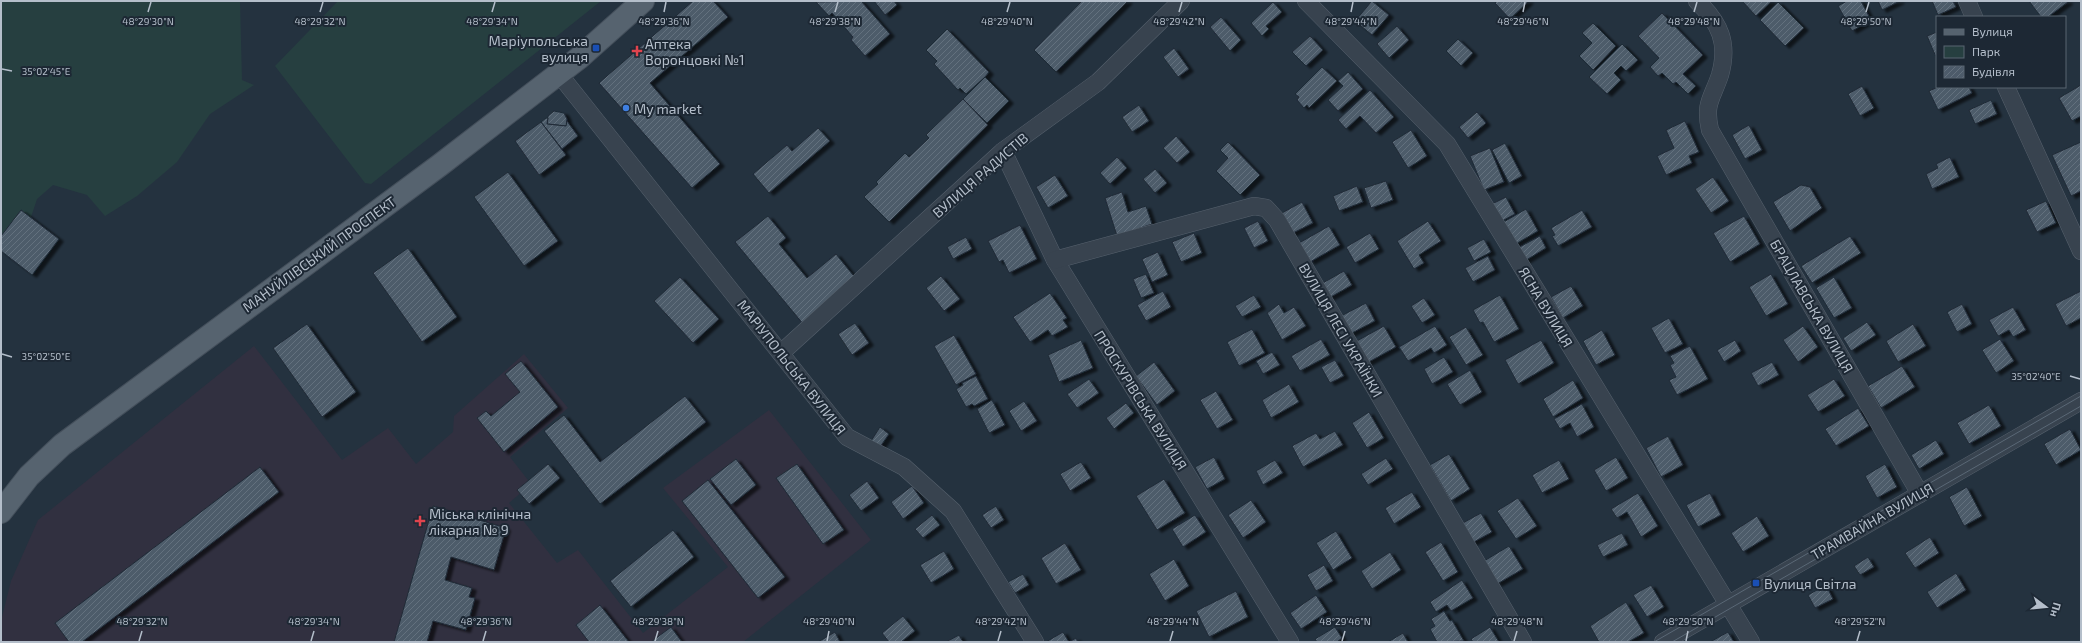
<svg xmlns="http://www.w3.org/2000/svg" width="2082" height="643" font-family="'Exo 2',sans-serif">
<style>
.medical{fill:#313040}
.green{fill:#263f40}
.building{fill:url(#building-hatch);stroke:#1f2a36;filter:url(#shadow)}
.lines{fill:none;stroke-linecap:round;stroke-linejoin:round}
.minor-casing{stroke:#56616d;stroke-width:18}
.major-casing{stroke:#444f5b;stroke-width:24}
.minor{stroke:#38434f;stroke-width:17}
.major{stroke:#56636f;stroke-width:22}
.tram{stroke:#5a6876;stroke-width:1}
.ticks{fill:none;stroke:#b4beca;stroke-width:1.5}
.transit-dot{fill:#1a4fb4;stroke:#1d2834;stroke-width:1.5}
.health-dot{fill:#e0444e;stroke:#1d2834;stroke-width:1.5}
.shop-dot{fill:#3f7fe0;stroke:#1d2834;stroke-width:1.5}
.labels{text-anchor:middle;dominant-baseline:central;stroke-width:4;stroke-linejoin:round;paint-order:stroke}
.poi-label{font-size:14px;fill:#b4beca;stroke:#1d2834;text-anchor:start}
.street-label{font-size:14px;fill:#b4beca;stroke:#1d2834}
.ticks-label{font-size:10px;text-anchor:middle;fill:#b4beca;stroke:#1d2834;stroke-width:4;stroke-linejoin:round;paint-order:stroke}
</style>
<defs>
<pattern id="building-hatch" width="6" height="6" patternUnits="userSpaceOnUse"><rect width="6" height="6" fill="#4d5b6a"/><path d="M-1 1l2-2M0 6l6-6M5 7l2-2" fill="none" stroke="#64717e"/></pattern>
<filter id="shadow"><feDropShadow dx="4.5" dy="2.5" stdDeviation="1" flood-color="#0009"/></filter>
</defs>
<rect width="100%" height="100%" fill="#24323f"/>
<path class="medical" d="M254,346l88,114 46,-32 28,36 37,-32 1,-16 70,-62 44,54 -58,49 21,27 -22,19 48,60 21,-13 65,83 85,-66 -65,-79 106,-78 102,130 -128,102h-742v-21l10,-40 27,-61z"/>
<g class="green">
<path d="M1,1h239l2,79 12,5 -44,29 -33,48 -40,34 -32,20 -18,-21 -34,-10 -16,14 -6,18 -30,32z"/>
<path d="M338,1h263l-230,183 -6,-1 -90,-117z"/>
</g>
<g class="building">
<path d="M693,1h20l15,16 -78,66 70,81 -28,24 -93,-105z"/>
<path d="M861,1l29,33 -25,22 -14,-16 2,-3 -21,-24 -3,3 -13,-14z"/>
<path d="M874,1h20l3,4 -12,10z"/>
<path d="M1082,1h46l-72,71 -22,-22z"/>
<path d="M1372,1l17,14 -17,20 -17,-14z"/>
<path d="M1497,1h32l-19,18 -15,-16z"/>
<path d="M1742,1h30l-16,15z"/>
<path d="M1847,1h14l10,19 -19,11 -14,-25z"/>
<path d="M1878,1h22l-18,9z"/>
<path d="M1932,1h21l3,6 -18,8z"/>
<path d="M2029,1h39v1l-20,15h-7z"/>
<path d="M1273,2l9,10 -16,14 3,3 -7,7 -11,-13z"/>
<path d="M1778,2l26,26 -19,18 -25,-26z"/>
<path d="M1662,13l41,42 -20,19 13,12 -8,8 -12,-12 -3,2 -11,-11 -4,3 -8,-9 9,-9 -21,-22z"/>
<path d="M1221,17l20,23 -11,11 -20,-24z"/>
<path d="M1593,23l23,23 -23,24 -14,-14 13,-13 -10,-10z"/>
<path d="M1397,26l12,14 -20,18 -12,-14z"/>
<path d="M947,29l42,43 -4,5 -19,17 -6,-6 -2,2 -24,-26 3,-3 -11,-11z"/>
<path d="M1937,32v24l-1,1 -9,-21z"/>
<path d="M1310,36l13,14 -17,16 -14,-14z"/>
<path d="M1458,39l15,14 -12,13 -15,-15z"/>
<path d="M1622,44l16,16 -12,11 -5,-5 -7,7 7,7 -14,14 -18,-17z"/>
<path d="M1174,48l15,21 -11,8 -15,-20z"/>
<path d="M1322,67l15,14 -28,27 -2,-3 -3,3 -7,-8 2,-3 -4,-3z"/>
<path d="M1348,72l15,17 -25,22 -10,-11 15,-14 -5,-5z"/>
<path d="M985,77l24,24 -22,22 -24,-24z"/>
<path d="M2081,85v31l-9,5 -13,-23z"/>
<path d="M1862,86l12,22 -14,8 -12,-22z"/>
<path d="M1938,87h31l3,6 -34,17 -9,-19z"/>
<path d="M1370,90l24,27 -18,16 -16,-17 -14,13 -8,-9z"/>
<path d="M963,99l25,26 -99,97 -25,-25 14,-13 -2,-2 29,-29 4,4 20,-19 -3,-3z"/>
<path d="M1991,100l6,14 -22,10 -6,-14z"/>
<path d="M1139,105l10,16 -17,11 -10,-15z"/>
<path d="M554,111l10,2 3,6 -1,7 -19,-2 1,-8z"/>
<path d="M1477,112l9,11 -18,15 -9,-11z"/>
<path d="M546,118h2l-1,6 19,2 1,-5 11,15 -16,13 -21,-27z"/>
<path d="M1685,121l14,31 -10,4 3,7 -26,12 -9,-19 17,-8 -8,-18z"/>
<path d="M541,122l25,33 -27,20 -24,-34z"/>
<path d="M1749,125l13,25 -17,9 -13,-24z"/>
<path d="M818,128l12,13 -61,52 -16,-19 34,-29 5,6z"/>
<path d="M1411,130l16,26 -19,12 -16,-26z"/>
<path d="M1176,136l14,16 -13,11 -14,-15z"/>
<path d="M1228,142l32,33 -20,20 -24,-24 12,-13 -8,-8z"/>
<path d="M2081,142v49l-10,5 -19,-41z"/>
<path d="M1505,143l17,33 -13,7 -17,-33z"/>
<path d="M1490,148l14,34 -20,8 -14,-34z"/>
<path d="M1117,157l10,11 -17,16 -10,-11z"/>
<path d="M1950,157l9,20 -27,12 -6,-15 12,-6 -2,-4z"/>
<path d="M1155,169l12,14 -12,10 -12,-14z"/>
<path d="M508,172l50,69 -34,25 -50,-69z"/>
<path d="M1055,175l13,21 -20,12 -12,-21z"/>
<path d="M1713,177l16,24 -18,12 -16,-24z"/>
<path d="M1386,181l7,19 -22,8 -7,-20z"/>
<path d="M1801,185l9,2 12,21 -32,23 -17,-29z"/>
<path d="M1357,186l6,16 -24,9 -6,-15z"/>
<path d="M1122,192l6,20 18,-6 6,18 -35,12 -12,-38z"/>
<path d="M1506,197l9,17 -13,7 -10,-17z"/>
<path d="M2046,201l10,22 -19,9 -11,-22z"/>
<path d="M1302,202l11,21 -22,11 -11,-20z"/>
<path d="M1526,209l12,22 -24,14 -12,-22z"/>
<path d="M21,210l38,29 -27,36 -31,-24v-15z"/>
<path d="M1582,210l10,17 -34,19 -6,-10 3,-1 -4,-7z"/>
<path d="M768,216l18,22 -7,6 28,34 29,-24 21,26 -53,45 -69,-83z"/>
<path d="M1744,216l16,28 -30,18 -17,-29z"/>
<path d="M1258,221l10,20 -14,7 -10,-20z"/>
<path d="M1428,221l13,20 -22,14 5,8 -10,6 -17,-28z"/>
<path d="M1020,225l17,34 -28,14 -6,-13 -4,2 -11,-21z"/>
<path d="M1329,226l11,19 -30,17 -11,-19z"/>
<path d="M1194,233l8,20 -21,9 -9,-20z"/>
<path d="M1370,233l9,16 -24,14 -9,-16z"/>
<path d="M1540,236l6,12 -23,14 -7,-13z"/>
<path d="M1850,236l11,17 -49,30 -11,-17z"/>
<path d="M966,237l6,12 -19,10 -6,-12z"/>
<path d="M1484,239l7,13 -17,9 -7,-13z"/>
<path d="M408,248l49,69 -35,25 -49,-69z"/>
<path d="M1158,252l10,23 -16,7 -10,-23z"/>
<path d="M1488,256l7,14 -22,12 -8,-14z"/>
<path d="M1344,271l8,14 -23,13 -8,-14z"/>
<path d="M1146,274l8,19 -13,5 -8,-19z"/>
<path d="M1771,274l17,30 -22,12 -17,-29z"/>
<path d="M941,276l19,23 -16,12 -18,-23z"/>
<path d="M680,277l39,42 -26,24 -39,-42z"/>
<path d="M1834,277l18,31 -18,10 -18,-30z"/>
<path d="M1571,286l12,20 -20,12 -12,-21z"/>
<path d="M1163,291l8,16 -25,14 -9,-16z"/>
<path d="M2081,291v27l-15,8 -11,-22z"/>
<path d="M1050,293l17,25 -4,2 5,7 -16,9 -4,-6 -18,12 -17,-25z"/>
<path d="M1254,295l7,12 -19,10 -7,-11z"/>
<path d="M1500,295l19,34 -25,13 -11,-20 -3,1 -7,-13z"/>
<path d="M1424,298l11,17 -13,8 -11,-17z"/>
<path d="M1366,303l9,18 -25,13 -9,-18z"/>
<path d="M1279,304l5,9 10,-6 12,19 -24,14 -15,-27z"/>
<path d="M1962,304l10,20 -15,8 -10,-20z"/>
<path d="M2013,307l13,23 -13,7 -4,-7 -11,6 -9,-16z"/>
<path d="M1669,318l14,26 -18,9 -14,-25z"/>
<path d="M1867,322l9,13 -25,16 -8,-13z"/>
<path d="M855,323l14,20 -17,12 -14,-21z"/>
<path d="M307,324l49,68 -34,25 -49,-69z"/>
<path d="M1913,324l13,22 -28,16 -12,-21z"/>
<path d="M1384,326l12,21 -29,16 -12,-21z"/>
<path d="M1435,326l12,19 -13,8 -3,-5 -23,13 -9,-14z"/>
<path d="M1803,326l15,21 -20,15 -15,-22z"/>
<path d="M1466,327l17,28 -17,10 -17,-28z"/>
<path d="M1252,329l13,24 -26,13 -12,-24z"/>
<path d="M1602,330l13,25 -19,10 -13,-24z"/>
<path d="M954,335l22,39 -20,11 -22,-39z"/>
<path d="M1321,339l9,16 -30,16 -9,-15z"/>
<path d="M2000,339l14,22 -18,12 -14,-23z"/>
<path d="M1081,340l12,28 -34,14 -11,-27z"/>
<path d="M1541,340l13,23 -36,21 -13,-24z"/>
<path d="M1735,340l6,11 -17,11 -7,-12z"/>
<path d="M1690,346l18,33 -31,16 -8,-15 7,-3 -6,-12 4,-2 -4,-7z"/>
<path d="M1272,352l8,13 -17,9 -7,-13z"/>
<path d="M1444,357l9,15 -21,12 -8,-15z"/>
<path d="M1335,360l9,16 -14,7 -9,-16z"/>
<path d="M521,361l37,46 -54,45 -27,-34 9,-7 5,5 29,-24 -15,-18z"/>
<path d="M1154,362l21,29 -18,14 -21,-29z"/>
<path d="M1772,362l7,13 -21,11 -7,-13z"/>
<path d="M1902,366l13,21 -34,21 -13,-22z"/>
<path d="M1470,370l12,22 -22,13 -13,-21z"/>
<path d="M976,376l12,23 -14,7 -2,-2 -6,3 -10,-18 7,-4 -1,-2z"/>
<path d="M1089,379l10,14 -22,15 -10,-14z"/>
<path d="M1834,379l11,17 -27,16 -11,-17z"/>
<path d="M1573,380l10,18 -30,19 -10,-18z"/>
<path d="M1289,384l10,18 -28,16 -9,-18z"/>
<path d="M1216,391l17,29 -16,9 -17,-29z"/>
<path d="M685,396l21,26 -106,82 -56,-73 20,-16 36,47z"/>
<path d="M992,400l13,25 -16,8 -12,-24z"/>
<path d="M1024,401l13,20 -16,10 -12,-20z"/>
<path d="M1126,403l8,10 -20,16 -8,-11z"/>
<path d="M1582,404l12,23 -17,10 -7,-14 -10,6 -6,-10z"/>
<path d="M1989,405l12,21 -32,18 -12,-21z"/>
<path d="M1858,408l11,18 -33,20 -11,-17z"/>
<path d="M1369,412l15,26 -17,10 -15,-25z"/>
<path d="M880,427l9,7 -9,13 -9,-6z"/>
<path d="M2070,429l11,21 -25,15 -12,-21z"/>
<path d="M1335,431l8,14 -40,22 -11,-21 24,-13 4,6z"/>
<path d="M1668,436l15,29 -22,12 -15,-29z"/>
<path d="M1936,440l8,14 -25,15 -8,-14z"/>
<path d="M1449,454l21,35 -19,12 -21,-36z"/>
<path d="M1214,457l11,22 -18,10 -12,-22z"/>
<path d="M1616,457l12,21 -22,13 -12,-21z"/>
<path d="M1386,458l7,11 -25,16 -7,-11z"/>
<path d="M736,459l20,26 -25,20 -21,-26z"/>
<path d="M1275,460l8,13 -20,12 -7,-14z"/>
<path d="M1559,460l10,19 -27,14 -10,-18z"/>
<path d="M1081,462l10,16 -21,13 -10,-17z"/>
<path d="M548,464l12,14 -31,26 -12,-14z"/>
<path d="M797,464l47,66 -21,14 -47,-66z"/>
<path d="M1885,464l12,23 -20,11 -12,-22z"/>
<path d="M260,467l19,25 -197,150h-13l-14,-19z"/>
<path d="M1164,479l21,34 -28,17 -21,-34z"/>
<path d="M708,480l77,97 -27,21 -76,-97z"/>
<path d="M867,481l12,17 -18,13 -12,-16z"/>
<path d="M912,486l12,17 -21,16 -12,-17z"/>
<path d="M1967,487l15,29 -18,10 -15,-29z"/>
<path d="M1412,492l9,15 -27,17 -9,-16z"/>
<path d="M1638,493l20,33 -17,11 -14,-25 -10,6 -6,-9z"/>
<path d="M1710,493l11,22 -23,12 -12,-22z"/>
<path d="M1518,498l19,28 -21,13 -19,-28z"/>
<path d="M1251,500l15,22 -23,16 -15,-23z"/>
<path d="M433,506l73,22 -12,42 -43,-13 -6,23 27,8 -3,9 6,1 -9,32 -33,-9 -6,21h-33z"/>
<path d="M996,506l8,14 -13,8 -9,-13z"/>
<path d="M1481,513l11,19 -20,11 -11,-19z"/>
<path d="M932,515l8,10 -17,13 -8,-9z"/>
<path d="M1195,515l11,17 -23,15 -11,-18z"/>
<path d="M1757,516l12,20 -26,16 -12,-19z"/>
<path d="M673,530l21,27 -63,50 -21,-26z"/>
<path d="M1336,531l16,27 -19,12 -17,-27z"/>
<path d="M1622,533l6,12 -25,12 -6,-12z"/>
<path d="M1930,537l9,16 -24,15 -10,-15z"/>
<path d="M1441,542l17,30 -15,9 -18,-29z"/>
<path d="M1065,543l16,27 -25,14 -15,-26z"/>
<path d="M1509,546l14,23 -26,15 -13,-23z"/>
<path d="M944,551l10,18 -23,14 -11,-18z"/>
<path d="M1390,552l11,18 -29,19 -11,-18z"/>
<path d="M1868,557l6,10 -14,8 -6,-9z"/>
<path d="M1174,559l15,27 -24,15 -16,-27z"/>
<path d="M1324,565l9,16 -17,10 -9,-16z"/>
<path d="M1956,573l10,17 -29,18 -10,-16z"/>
<path d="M1023,574l6,11 -14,8 -7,-11z"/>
<path d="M1462,580l11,18 -22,13 -4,-6 -11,7 -6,-10z"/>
<path d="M1651,585l13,22 -17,10 -14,-22z"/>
<path d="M1826,585l7,14 -18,9 -7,-13z"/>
<path d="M1236,591l12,26 -39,20 -13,-26z"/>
<path d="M1316,595l11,17 -26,17 -11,-16z"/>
<path d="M1626,602l18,31 -16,9h-29l-9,-16z"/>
<path d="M600,605l29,37h-40l-13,-17z"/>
<path d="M1444,611l6,10 2,-1 12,21 -27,1 -7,-13 5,-3 -4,-7z"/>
<path d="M903,616l12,15 -14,11h-12l-7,-9z"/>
<path d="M671,627l11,15h-31z"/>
<path d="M1335,627l7,11 -5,4h-20l-2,-3z"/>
<path d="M1490,627l9,15h-26l-2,-3z"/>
<path d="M835,632l5,10h-22z"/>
<path d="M1063,632l6,10 7,-4 2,4h-32z"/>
<path d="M1728,632l6,10h-24z"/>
<path d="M1403,633l5,9h-20z"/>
<path d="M959,635l4,7h-17z"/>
</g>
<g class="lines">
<defs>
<g id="minor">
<path d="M1306,1l141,143 304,498"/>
<path d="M1697,1c23,22 32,42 23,74 -8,24 -16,28 -10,55l210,364"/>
<path d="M1967,1l7,16"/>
<path d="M559,74l288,363 57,30 49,44 82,131"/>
<path d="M2006,87l75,164"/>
<path d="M1003,151l52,109 235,382"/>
<path d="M1055,260l199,-54 12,2 11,12 246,422"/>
<path d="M781,353l222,-202 95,-69 83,-81"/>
<path d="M1663,642l418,-241"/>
</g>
<path id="major" d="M1,512l28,-36 33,-31 378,-280 139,-107 64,-57"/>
</defs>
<use href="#minor" class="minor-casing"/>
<use href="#major" class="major-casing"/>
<use href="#minor" class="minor"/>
<use href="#major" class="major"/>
<g class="tram">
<path d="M1654,642l427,-246"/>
<path d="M1672,642l409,-236"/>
</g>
</g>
<path class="ticks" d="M148,12l3,-10M320,12l3,-10M492,12l3,-10M664,12l2,-10M835,12l3,-10M1007,12l3,-10M1179,12l3,-10M1351,12l2,-10M1523,12l2,-10M1694,12l3,-10M1866,12l3,-10M2,69l10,2M2,354l10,3M2070,376l10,3M139,641l3,-10M311,641l3,-10M483,641l3,-10M655,641l3,-10M827,641l2,-10M998,641l3,-10M1170,641l3,-10M1342,641l3,-10M1514,641l3,-10M1686,641l2,-10M1857,641l3,-10"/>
<g class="transit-dot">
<rect x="592" y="44" width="8" height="8" rx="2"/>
<rect x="1752" y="579" width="8" height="8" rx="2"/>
</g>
<g class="health-dot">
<path d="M635 45h4v4h4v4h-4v4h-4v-4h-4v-4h4z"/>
<path d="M418 515h4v4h4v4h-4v4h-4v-4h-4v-4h4z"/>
</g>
<circle class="shop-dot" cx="626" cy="108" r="4"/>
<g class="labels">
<g class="poi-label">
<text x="588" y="40" text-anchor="end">Маріупольська<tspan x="588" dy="16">вулиця</tspan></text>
<text x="645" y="43">Аптека<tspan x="645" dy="16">Воронцовкі №1</tspan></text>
<text x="634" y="108">My market</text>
<text x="429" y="513">Міська клінічна<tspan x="429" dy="16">лікарня № 9</tspan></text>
<text x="1764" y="583">Вулиця Світла</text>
</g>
<g class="street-label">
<text transform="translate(980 175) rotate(-41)">ВУЛИЦЯ РАДИСТІВ</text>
<text transform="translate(319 254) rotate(-36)">МАНУЙЛІВСЬКИЙ ПРОСПЕКТ</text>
<text transform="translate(1812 306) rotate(60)">БРАЦЛАВСЬКА ВУЛИЦЯ</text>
<text transform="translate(1546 307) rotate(59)">ЯСНА ВУЛИЦЯ</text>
<text transform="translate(1341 330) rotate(60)">ВУЛИЦЯ ЛЕСІ УКРАЇНКИ</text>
<text transform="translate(792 367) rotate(52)">МАРІУПОЛЬСЬКА ВУЛИЦЯ</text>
<text transform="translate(1141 400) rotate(58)">ПРОСКУРІВСЬКА ВУЛИЦЯ</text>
<text transform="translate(1872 521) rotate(-30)">ТРАМВАЙНА ВУЛИЦЯ</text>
</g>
</g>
<g class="ticks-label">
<text x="148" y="25">48°29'30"N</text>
<text x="320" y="25">48°29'32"N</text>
<text x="492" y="25">48°29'34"N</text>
<text x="664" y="25">48°29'36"N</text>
<text x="835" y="25">48°29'38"N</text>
<text x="1007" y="25">48°29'40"N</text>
<text x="1179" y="25">48°29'42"N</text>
<text x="1351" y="25">48°29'44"N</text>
<text x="1523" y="25">48°29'46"N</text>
<text x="1694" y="25">48°29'48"N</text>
<text x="1866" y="25">48°29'50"N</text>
<text x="46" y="75">35°02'45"E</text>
<text x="46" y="360">35°02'50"E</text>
<text x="2036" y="380">35°02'40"E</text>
<text x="142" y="625">48°29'32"N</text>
<text x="314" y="625">48°29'34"N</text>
<text x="486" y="625">48°29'36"N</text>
<text x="658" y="625">48°29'38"N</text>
<text x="829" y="625">48°29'40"N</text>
<text x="1001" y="625">48°29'42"N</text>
<text x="1173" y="625">48°29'44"N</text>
<text x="1345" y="625">48°29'46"N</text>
<text x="1517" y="625">48°29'48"N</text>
<text x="1688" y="625">48°29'50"N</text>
<text x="1860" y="625">48°29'52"N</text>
</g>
<rect width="2082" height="643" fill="none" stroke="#b4beca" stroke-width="4"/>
<rect x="1936" y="16" width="130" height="72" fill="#1d2834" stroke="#596470"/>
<rect x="1944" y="29" width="20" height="6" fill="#56636f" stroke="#596470"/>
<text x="1972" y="36" font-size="12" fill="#b4beca">Вулиця</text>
<rect x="1944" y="46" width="20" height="12" fill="#263f40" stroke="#596470"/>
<text x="1972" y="56" font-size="12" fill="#b4beca">Парк</text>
<rect x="1944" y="66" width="20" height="12" fill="url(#building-hatch)" stroke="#596470"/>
<text x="1972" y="76" font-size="12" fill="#b4beca">Будівля</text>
<g transform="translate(2046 607) rotate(106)" stroke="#1d2834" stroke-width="3" paint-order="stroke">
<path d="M0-3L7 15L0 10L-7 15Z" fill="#b4beca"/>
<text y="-6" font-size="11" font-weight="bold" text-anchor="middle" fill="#b4beca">Пн</text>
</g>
</svg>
